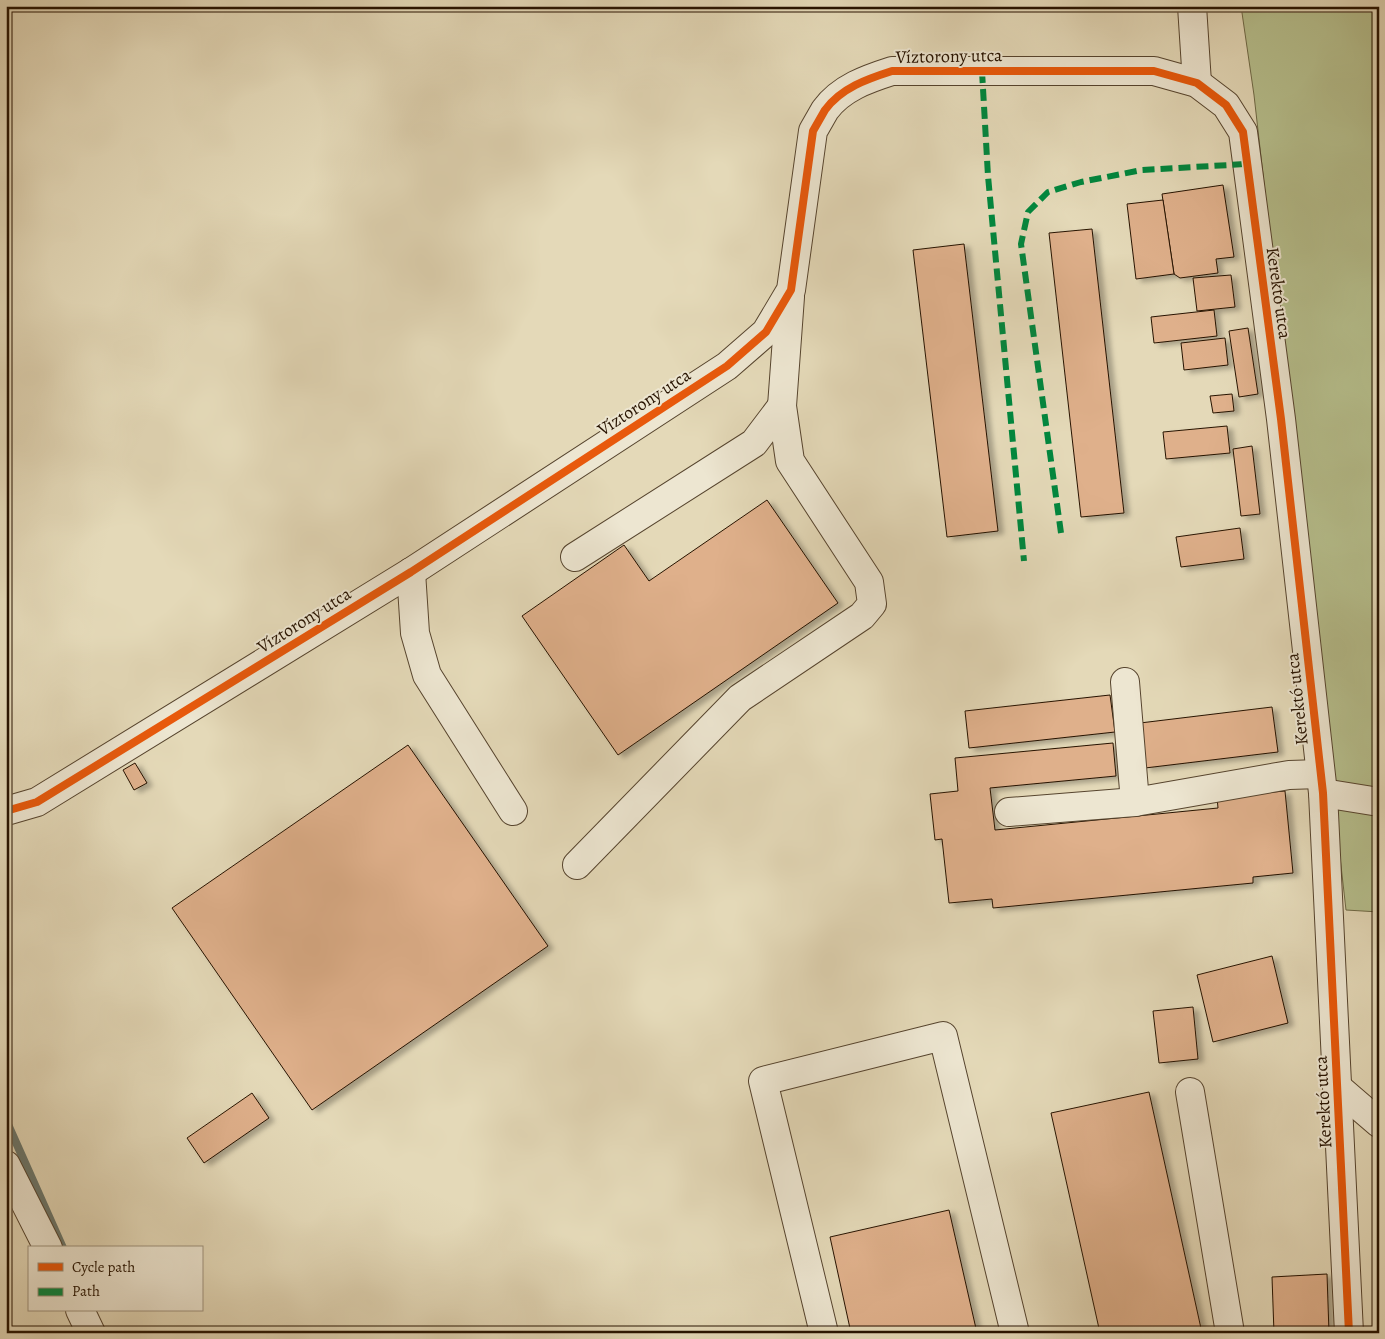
<svg xmlns="http://www.w3.org/2000/svg" width="1385" height="1339" font-family="Alegreya,serif">
<style>
.green{fill:#b6bf8d;stroke:#6e6946}
.lines{fill:none;stroke-linecap:round;stroke-linejoin:round}
.stream{stroke:#6a776d;stroke-width:8}
.building{fill:#dfb08b;stroke:#271300;filter:url(#shadow)}
.minor-casing{stroke:#56442e;stroke-width:30}
.minor{stroke:#ede6d1;stroke-width:28}
.quiet{stroke:#00873e;stroke-width:6;stroke-dasharray:12 6;stroke-linecap:butt}
.cycleway-casing{stroke:#ede6d1;stroke-width:11}
.cycleway{stroke:#e8590c;stroke-width:8}
.labels{text-anchor:middle;dominant-baseline:central;stroke-width:4;stroke-linejoin:round;paint-order:stroke}
.street-label{font-size:18px;fill:#271300;stroke:#ede6d1}
</style>
<defs>
<filter id="shadow"><feDropShadow dx="5.5" dy="3" stdDeviation="2.5" flood-color="#0004"/></filter>
</defs>
<rect width="100%" height="100%" fill="#e4d9b8"/>
<filter id="stains"><feTurbulence type="fractalNoise" baseFrequency=".004" numOctaves="4"/><feColorMatrix values="0 0 0 0 .2 0 0 0 0 .09 0 0 0 0 .02 0 0 0 .5 -.17"/></filter>
<radialGradient id="worn" r=".72"><stop offset=".6" stop-color="#630" stop-opacity="0"/><stop offset="1" stop-color="#630" stop-opacity=".3"/></radialGradient>
<path class="green" d="M1241,6h138v906l-33,-2 -92,-815z"/>
<g class="lines">
<path class="stream" d="M6,1120l57,128"/>
</g>
<g class="building">
<path d="M1223,185l11,72 -18,2 2,14 -38,5 -6,-4 -12,-80z"/>
<path d="M1163,200l11,74 -38,5 -9,-75z"/>
<path d="M1092,229l32,284 -43,4 -32,-284z"/>
<path d="M964,244l34,287 -51,6 -34,-287z"/>
<path d="M1231,275l4,32 -38,4 -4,-33z"/>
<path d="M1214,310l3,26 -63,7 -3,-26z"/>
<path d="M1248,328l10,66 -19,3 -10,-66z"/>
<path d="M1225,338l3,27 -44,5 -3,-27z"/>
<path d="M1232,394l2,17 -21,2 -3,-17z"/>
<path d="M1227,426l3,27 -64,6 -3,-27z"/>
<path d="M1252,446l8,68 -19,2 -8,-67z"/>
<path d="M767,500l71,103 -220,152 -96,-139 102,-71 25,36z"/>
<path d="M1240,528l4,31 -63,8 -5,-30z"/>
<path d="M1110,695l5,37 -146,16 -4,-37z"/>
<path d="M1272,707l6,45 -133,16 -5,-45z"/>
<path d="M1113,743l3,33 -126,12 5,42 223,-22 -1,-11 68,-6 8,82 -40,4v6l-260,25 -1,-9 -43,4 -7,-64 -7,1 -5,-46 28,-3 -3,-33z"/>
<path d="M408,745l140,201 -236,164 -140,-202z"/>
<path d="M135,763l12,20 -13,7 -11,-20z"/>
<path d="M1272,956l16,67 -75,19 -16,-67z"/>
<path d="M1193,1007l5,52 -39,4 -6,-52z"/>
<path d="M1149,1092l53,241h-102l-49,-220z"/>
<path d="M252,1093l17,25 -65,45 -17,-25z"/>
<path d="M949,1210l28,123h-126l-21,-96z"/>
<path d="M1327,1274l2,59h-55l-2,-56z"/>
</g>
<g class="lines">
<defs>
<g id="minor">
<path d="M1192,6l5,77"/>
<path d="M575,557l179,-114 28,-37"/>
<path d="M411,572l4,61 12,42 86,136"/>
<path d="M1125,682l10,120"/>
<path d="M1323,793l56,9"/>
<path d="M6,811l31,-9 374,-230 316,-206 39,-34 25,-42 22,-159c4,-7 8,-14 12,-21 16,-22 42,-31 67,-39h262l43,12 29,22 17,27 38,287 42,374 26,540"/>
<path d="M1009,812l126,-10 154,-27 31,-1"/>
<path d="M577,865l163,-167 122,-82 10,-12 -3,-22 -79,-121 -8,-55 8,-109"/>
<path d="M1337,1087l42,36"/>
<path d="M1190,1092l40,241"/>
<path d="M6,1165l42,83"/>
<path d="M80,1310l11,23"/>
<path d="M824,1333l-61,-252 180,-45 72,297"/>
</g>
</defs>
<use href="#minor" class="minor-casing"/>
<use href="#minor" class="minor"/>
<g class="quiet">
<path d="M982,71l6,105 36,385"/>
<path d="M1061,533l-40,-289 7,-32 20,-20 33,-10 61,-12 104,-6"/>
</g>
<defs>
<path id="cycleway" d="M6,811l31,-9 374,-230 316,-206 39,-34 25,-42 22,-159c4,-7 8,-14 12,-21 16,-22 42,-31 67,-39h262l43,12 29,22 17,27 38,287 42,374 26,540"/>
</defs>
<use href="#cycleway" class="cycleway-casing"/>
<use href="#cycleway" class="cycleway"/>
</g>
<g class="labels">
<g class="street-label">
<text transform="translate(949 56) rotate(-1)">Víztorony utca</text>
<text transform="translate(1279 293) rotate(82)">Kerektó utca</text>
<text transform="translate(644 402) rotate(-33)">Víztorony utca</text>
<text transform="translate(304 620) rotate(-32)">Víztorony utca</text>
<text transform="translate(1297 699) rotate(-96)">Kerektó utca</text>
<text transform="translate(1323 1102) rotate(-93)">Kerektó utca</text>
</g>
</g>
<rect width="1385" height="1339" fill="none" stroke="#e4d9b8" stroke-width="25"/>
<rect x="8" y="8" width="1370" height="1324" fill="none" stroke="#271300" stroke-width="2.5"/>
<rect x="12" y="12" width="1360" height="1314" fill="none" stroke="#271300"/>
<rect x="28" y="1246" width="175" height="65" fill="#ede6d1" stroke="#9e927d"/>
<rect x="38" y="1263" width="25" height="8" fill="#e8590c" stroke="#9e927d"/>
<text x="72" y="1272" font-size="15" fill="#271300">Cycle path</text>
<rect x="38" y="1288" width="25" height="8" fill="#00873e" stroke="#9e927d"/>
<text x="72" y="1296" font-size="15" fill="#271300">Path</text>
<rect width="100%" height="100%" filter="url(#stains)"/>
<rect width="100%" height="100%" fill="url(#worn)"/>
</svg>
